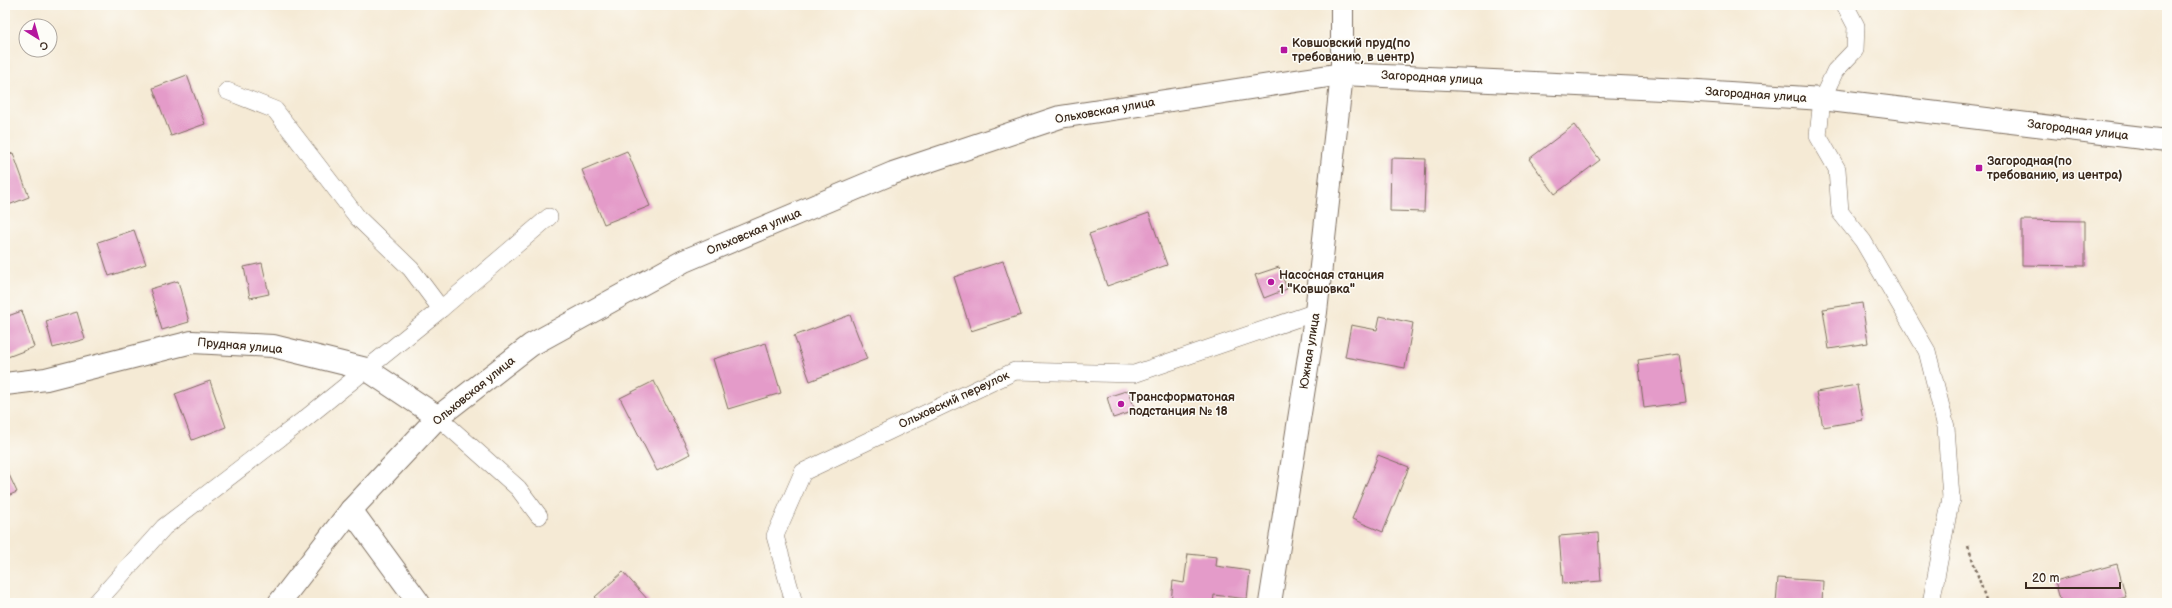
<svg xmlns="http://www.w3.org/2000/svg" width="2172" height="608" font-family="'Balsamiq Sans',sans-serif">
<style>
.building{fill:#e49bc9}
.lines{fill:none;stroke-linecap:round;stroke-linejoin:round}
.lane-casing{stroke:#7c6d5e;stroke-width:18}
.street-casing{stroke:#7c6d5e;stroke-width:24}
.secondary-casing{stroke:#7c6d5e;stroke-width:24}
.path{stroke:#7c6d5e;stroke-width:2.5;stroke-dasharray:3 3;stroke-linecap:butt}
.lane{stroke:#fff;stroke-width:17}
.street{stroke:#fff;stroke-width:22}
.secondary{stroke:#fff;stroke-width:22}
.poi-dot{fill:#b5179e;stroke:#fdfcf7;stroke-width:1.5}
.labels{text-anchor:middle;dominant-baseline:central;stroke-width:3;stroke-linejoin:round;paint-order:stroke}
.poi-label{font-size:12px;font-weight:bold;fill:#3b2a1e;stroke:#fdfcf7;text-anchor:start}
.street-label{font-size:12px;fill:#3b2a1e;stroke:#fdfcf7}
</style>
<rect width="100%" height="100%" fill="#fdfcf7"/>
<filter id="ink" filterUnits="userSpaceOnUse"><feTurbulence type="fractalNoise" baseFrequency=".025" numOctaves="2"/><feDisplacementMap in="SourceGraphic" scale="8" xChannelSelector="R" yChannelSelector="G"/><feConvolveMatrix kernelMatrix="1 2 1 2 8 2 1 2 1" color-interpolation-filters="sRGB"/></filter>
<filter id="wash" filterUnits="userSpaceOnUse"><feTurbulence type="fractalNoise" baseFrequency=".012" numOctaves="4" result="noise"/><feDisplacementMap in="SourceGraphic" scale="16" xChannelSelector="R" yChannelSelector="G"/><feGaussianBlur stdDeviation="0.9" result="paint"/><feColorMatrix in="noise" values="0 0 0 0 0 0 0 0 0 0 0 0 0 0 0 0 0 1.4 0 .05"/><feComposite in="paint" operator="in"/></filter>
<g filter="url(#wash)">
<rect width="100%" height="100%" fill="#f5ead5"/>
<g id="blocks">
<g class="building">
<path d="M187,75l18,49 -34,12 -18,-48z"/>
<path d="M1574,125l26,35 -45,34 -26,-35z"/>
<path d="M627,151l23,55 -46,18 -22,-54z"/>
<path d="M13,153l16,44 -23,9 -1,-50z"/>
<path d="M1391,158l35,1 -2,53 -34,-1z"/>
<path d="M1149,213l18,52 -60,21 -18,-52z"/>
<path d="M2022,220l63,1v45l-63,-1z"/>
<path d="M134,230l12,34 -37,12 -11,-34z"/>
<path d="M1003,261l18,54 -50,16 -17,-54z"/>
<path d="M262,263l7,31 -19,4 -6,-31z"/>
<path d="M1279,267l8,22 -23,9 -9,-23z"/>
<path d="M178,281l11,41 -27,8 -12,-41z"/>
<path d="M1862,303l6,40 -39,6 -6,-40z"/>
<path d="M22,311l12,36 -29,11v-41z"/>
<path d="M77,312l8,27 -32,9 -7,-27z"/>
<path d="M850,315l17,44 -57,22 -16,-45z"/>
<path d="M1380,316l33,7 -8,45 -60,-11 6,-32 26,5z"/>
<path d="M766,343l15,50 -53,16 -15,-50z"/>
<path d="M1679,354l7,48 -42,6 -6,-48z"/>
<path d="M210,381l16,46 -34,13 -17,-46z"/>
<path d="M654,381l36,73 -33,17 -37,-73z"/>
<path d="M1857,385l6,35 -40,7 -7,-35z"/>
<path d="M1129,390l6,21 -22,7 -6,-21z"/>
<path d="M1378,455l31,12 -26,65 -31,-13z"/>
<path d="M5,466l12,26 -12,5z"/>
<path d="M1598,533l3,48 -38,3 -4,-48z"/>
<path d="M1188,554l29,3 -1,9 34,5 -3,28 -33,-4 -1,8h-42l2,-22 11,2z"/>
<path d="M2117,564l9,33 -22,6h-43l-6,-22z"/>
<path d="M623,572l26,29 -2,2h-46l-6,-6z"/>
<path d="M1778,578l45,3 -1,22h-46z"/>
</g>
</g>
</g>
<g filter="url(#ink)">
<use href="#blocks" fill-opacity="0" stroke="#7c6d5e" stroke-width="1"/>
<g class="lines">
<defs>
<g id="lane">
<path d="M1845,5l11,21 -1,24 -20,21 -13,28 -4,37 19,33 3,43 23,29 64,110 19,76 5,71 1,2"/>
<path d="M227,91l48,19 83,108 53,51 30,40"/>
<path d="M438,417l80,71 21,28"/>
<path d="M96,603l68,-76 142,-109 135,-109 108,-92"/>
<path d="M794,603l-19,-67 28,-64 212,-101 119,3 182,-62"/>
<path d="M1931,603l20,-105"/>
</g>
<g id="street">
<path d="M5,384l41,-5 146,-37 81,4 93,23 72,48"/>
<path d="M351,510l68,93"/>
<path d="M1270,603l46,-291 26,-238v-69"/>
</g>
<path id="secondary" d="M279,603l72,-93 87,-93 93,-72 153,-84 209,-88 167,-56 282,-43 341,16 139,9 345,42"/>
</defs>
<use href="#lane" class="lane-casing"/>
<use href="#street" class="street-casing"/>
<use href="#secondary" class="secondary-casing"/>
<path class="path" d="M1968,546l19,57"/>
<use href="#lane" class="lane"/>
<use href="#street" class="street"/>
<use href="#secondary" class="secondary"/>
</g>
</g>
<g class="poi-dot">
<rect x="1280" y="46" width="8" height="8" rx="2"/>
<rect x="1975" y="164" width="8" height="8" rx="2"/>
<circle cx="1271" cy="282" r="4"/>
<circle cx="1121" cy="404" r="4"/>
</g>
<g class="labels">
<g class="poi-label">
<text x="1292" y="43">Ковшовский пруд(по<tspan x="1292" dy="14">требованию, в центр)</tspan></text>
<text x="1987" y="161">Загородная(по<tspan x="1987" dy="14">требованию, из центра)</tspan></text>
<text x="1279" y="275">Насосная станция<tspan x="1279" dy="14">1 "Ковшовка"</tspan></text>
<text x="1129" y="397">Трансформатоная<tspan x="1129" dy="14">подстанция № 18</tspan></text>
</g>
<g class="street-label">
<text transform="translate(1432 78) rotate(3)">Загородная улица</text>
<text transform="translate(1756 95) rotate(4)">Загородная улица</text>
<text transform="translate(1105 111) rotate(-10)">Ольховская улица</text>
<text transform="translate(2078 130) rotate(7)">Загородная улица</text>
<text transform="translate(754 232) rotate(-23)">Ольховская улица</text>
<text transform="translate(240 346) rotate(5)">Прудная улица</text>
<text transform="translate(1310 351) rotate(-81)">Южная улица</text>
<text transform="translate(474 391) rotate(-39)">Ольховская улица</text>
<text transform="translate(954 400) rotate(-25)">Ольховский переулок</text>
</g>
</g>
<rect width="2172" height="608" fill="none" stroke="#fdfcf7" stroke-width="20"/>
<g transform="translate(38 38) rotate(143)"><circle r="19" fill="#fdfcf7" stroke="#afa8a0"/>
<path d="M0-3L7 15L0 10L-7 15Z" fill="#b5179e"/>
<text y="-6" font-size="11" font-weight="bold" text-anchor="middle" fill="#3b2a1e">С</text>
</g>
<path d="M2026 582v6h94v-6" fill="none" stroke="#3b2a1e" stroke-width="2"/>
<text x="2032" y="582" font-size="12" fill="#3b2a1e" stroke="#fdfcf7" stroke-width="3" paint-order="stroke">20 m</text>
</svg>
